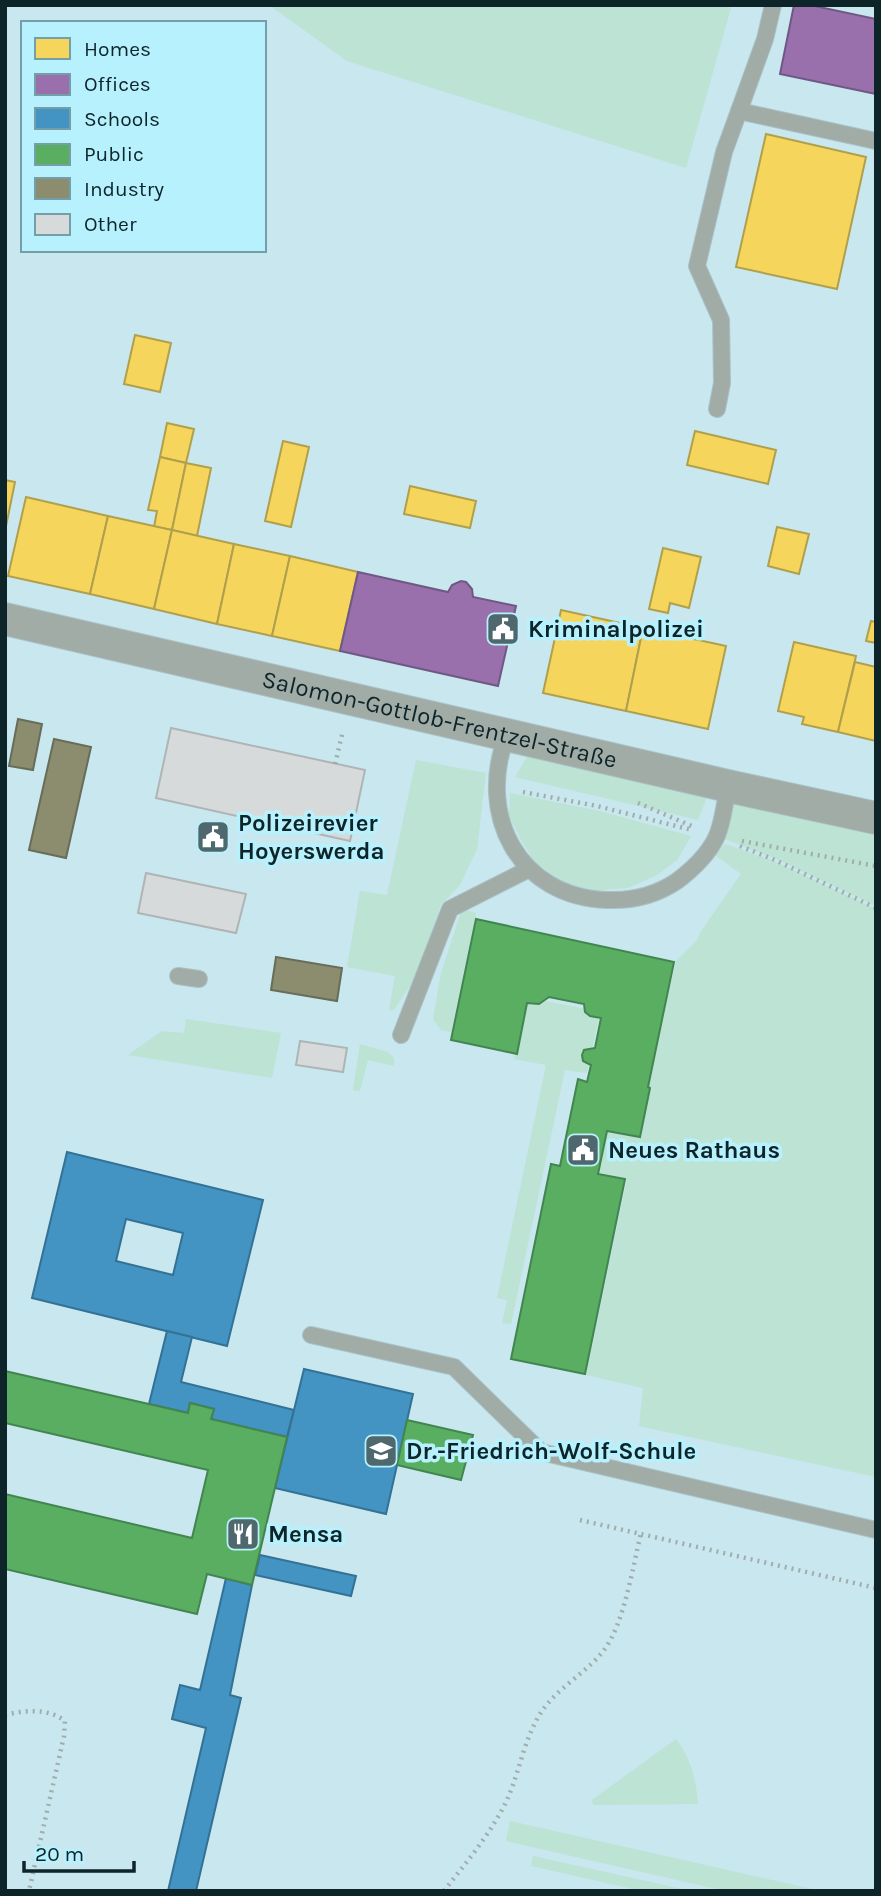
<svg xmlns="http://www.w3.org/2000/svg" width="881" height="1896" font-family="Karla,sans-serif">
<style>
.green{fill:#bce3d4}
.homes{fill:#f6d55c;stroke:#b0a04d;stroke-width:2}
.offices{fill:#9970ab;stroke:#6f5984;stroke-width:2}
.schools{fill:#4393c3;stroke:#337295;stroke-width:2;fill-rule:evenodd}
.public{fill:#5aae61;stroke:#438550;stroke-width:2}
.industry{fill:#8c8c6e;stroke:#666d59;stroke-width:2}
.building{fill:#d6dada;stroke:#afb4b5;stroke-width:2}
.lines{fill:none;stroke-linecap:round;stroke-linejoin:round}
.service-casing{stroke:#aac2c7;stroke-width:18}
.minor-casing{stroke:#aac2c7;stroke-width:34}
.path{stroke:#a1acac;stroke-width:4.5;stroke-dasharray:2 5;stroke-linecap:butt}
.service{stroke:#a1aca7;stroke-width:16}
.minor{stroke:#a1aca7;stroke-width:32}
.labels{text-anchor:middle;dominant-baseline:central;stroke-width:7;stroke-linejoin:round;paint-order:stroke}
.poi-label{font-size:24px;font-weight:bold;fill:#0d2429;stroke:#b8f1fe;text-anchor:start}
.street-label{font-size:24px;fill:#0d2429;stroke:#b8f1fe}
</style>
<rect width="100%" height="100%" fill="#c8e7ee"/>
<g class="green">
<path d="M269,5h451l11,3 -45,160 -339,-107z"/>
<path d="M530,752l177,45 -9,23 -183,-43z"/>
<path d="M416,760l70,13 -9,76 -17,36 -19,20 -26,73 -21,32h-5l6,-34 -48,-9 13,-76 27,4z"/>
<path d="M729,787l147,31v88l-100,-47 -59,-23z"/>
<path d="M510,793l90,18 91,25 -14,24 -20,15 -29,13 -37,3 -30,-10 -27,-20 -14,-23 -11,-22z"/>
<path d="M725,844l49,17 102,48v568l-237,-51 4,-38 -57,-13 41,-196 -28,-6 9,-41 33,6 10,-50 -3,-1 28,-126 21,-21 4,-9 40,-57 -26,-19z"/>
<path d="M467,910l9,3 -25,119 -10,-2 -8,-11 8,-46 20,-61z"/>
<path d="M527,997l73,15 -13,61 -22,-3 -54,254 -9,-1 5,-23 -10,-2 49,-233 -32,-6z"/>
<path d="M186,1019l95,14 -9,45 -144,-23 34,-24 22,2z"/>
<path d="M360,1044l28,8 6,6v8l-26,-6 -8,31 -7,-1z"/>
<path d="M676,1739c15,19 20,41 22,65l-105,1 -1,-5z"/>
<path d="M510,1821l311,70h-96l-219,-50z"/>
<path d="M533,1856l158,35h-49l-111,-25z"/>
</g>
<g class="homes">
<path d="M766,134l100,23 -29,132 -101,-22z"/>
<path d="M135,335l36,8 -11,49 -36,-8z"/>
<path d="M167,423l27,6 -8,34 -26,-6z"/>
<path d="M695,431l81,19 -8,34 -81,-19z"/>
<path d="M283,441l26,6 -18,80 -26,-6z"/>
<path d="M160,457l26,6 -14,67 -18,-3 3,-16 -9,-1z"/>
<path d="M186,463l25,5 -14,68 -25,-6z"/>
<path d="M5,480l10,2 -10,49z"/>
<path d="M410,486l66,15 -6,27 -66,-14z"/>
<path d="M26,497l82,19 -18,78 -82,-18z"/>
<path d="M108,516l64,14 -18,79 -64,-15z"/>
<path d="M777,527l32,7 -10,40 -31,-8z"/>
<path d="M172,530l62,14 -17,80 -63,-15z"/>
<path d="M234,544l56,12 -18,80 -55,-12z"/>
<path d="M663,548l38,9 -12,51 -19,-5 -2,10 -19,-4z"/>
<path d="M290,556l68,16 -18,79 -68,-15z"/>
<path d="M561,610l82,18 -17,83 -83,-18z"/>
<path d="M871,621l5,1v21l-10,-2z"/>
<path d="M643,628l83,18 -18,83 -82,-18z"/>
<path d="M794,642l62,14 -18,76 -36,-8 2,-7 -26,-6z"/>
<path d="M855,662l21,5v74l-38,-9z"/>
</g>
<g class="offices">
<path d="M794,5h16l66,14v75l-96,-20z"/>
<path d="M358,572l90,20 4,-7 9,-4 5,1 6,7 1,8 43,9 -18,80 -158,-35z"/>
</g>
<g class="schools">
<path d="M67,1152l196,48 -36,146 -195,-48zM126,1219l57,14 -10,42 -57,-14z"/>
<path d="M167,1331l25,6 -11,45 113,28 -7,27 -76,-18 3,-10 -24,-6 -2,10 -39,-9z"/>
<path d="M304,1369l109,25 -27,120 -111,-26z"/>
<path d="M260,1555l96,21 -5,20 -96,-21z"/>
<path d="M226,1578l26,7 -22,110 11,3 -45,193h-28l38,-163 -34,-9 8,-34 20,5z"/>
</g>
<g class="public">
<path d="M476,919l198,43 -26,125 2,1 -10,49 -33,-6 -9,43 27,5 -40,195 -74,-15 40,-195 9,2 18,-87 9,3 4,-17 -8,-4 -1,-6 2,-5 11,-2 6,-30 -11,-2 -5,-4 -1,-8 -35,-7 -10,7 -12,-1 -10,51 -66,-14z"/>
<path d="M5,1371l183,42 2,-10 24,6 -3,10 76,18 -35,148 -45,-11 -10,40 -192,-45v-75l187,44 16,-68 -203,-47z"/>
<path d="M407,1420l66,15 -12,45 -64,-15z"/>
</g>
<g class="industry">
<path d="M18,719l24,5 -9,46 -24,-4z"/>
<path d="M54,739l37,8 -25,111 -37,-8z"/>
<path d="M276,957l66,11 -5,33 -66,-11z"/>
</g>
<g class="building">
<path d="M171,728l194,42 -15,71 -194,-43z"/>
<path d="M146,873l100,21 -10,39 -98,-20z"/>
<path d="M300,1041l47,7 -4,24 -47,-7z"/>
</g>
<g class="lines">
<defs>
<g id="service">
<path d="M773,5l-8,34 -26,72 137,30"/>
<path d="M717,409l5,-26 -1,-63 -24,-54 27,-114 15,-41"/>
<path d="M507,735c-31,79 11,162 100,165 26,1 48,-4 70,-19 16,-12 30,-25 39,-43 7,-15 9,-36 12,-52"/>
<path d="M178,976l21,3"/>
<path d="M401,1035l49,-126 79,-40"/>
<path d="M311,1335l143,32 87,85 335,78"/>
</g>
<g id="minor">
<path id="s1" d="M5,619l723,167 148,32"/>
</g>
</defs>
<use href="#service" class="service-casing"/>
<use href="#minor" class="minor-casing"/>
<g class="path">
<path d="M335,764l8,-33"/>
<path d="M523,792l74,14 95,24"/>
<path d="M638,803l56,24"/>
<path d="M742,841l134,25"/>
<path d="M740,846l35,14 101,48"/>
<path d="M580,1520l296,68"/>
<path d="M5,1715c20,-5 43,-7 60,6l-1,15 -35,155"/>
<path d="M444,1891c21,-27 43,-53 59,-83 16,-30 19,-65 37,-94 16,-26 46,-40 64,-64 20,-26 29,-84 37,-117"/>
</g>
<use href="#service" class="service"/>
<use href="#minor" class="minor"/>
</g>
<defs>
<symbol id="civic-square" viewBox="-11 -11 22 22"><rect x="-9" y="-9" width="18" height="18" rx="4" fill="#4e686e" stroke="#b8f1fe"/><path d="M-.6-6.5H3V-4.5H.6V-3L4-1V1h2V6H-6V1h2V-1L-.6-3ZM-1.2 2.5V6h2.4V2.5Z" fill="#fff"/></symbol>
<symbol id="school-square" viewBox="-11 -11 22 22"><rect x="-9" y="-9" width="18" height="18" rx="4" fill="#4e686e" stroke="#b8f1fe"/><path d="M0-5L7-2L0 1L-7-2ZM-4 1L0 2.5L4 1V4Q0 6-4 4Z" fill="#fff"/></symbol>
<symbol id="restaurant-square" viewBox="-11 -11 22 22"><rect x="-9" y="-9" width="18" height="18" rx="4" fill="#4e686e" stroke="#b8f1fe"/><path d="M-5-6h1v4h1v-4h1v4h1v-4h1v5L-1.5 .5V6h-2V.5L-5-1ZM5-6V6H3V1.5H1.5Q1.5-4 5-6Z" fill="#fff"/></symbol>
</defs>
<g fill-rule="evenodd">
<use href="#civic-square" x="484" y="610" width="38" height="38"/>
<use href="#civic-square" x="194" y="818" width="38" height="38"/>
<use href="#civic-square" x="564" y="1131" width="38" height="38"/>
<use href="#school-square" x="362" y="1432" width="38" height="38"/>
<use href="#restaurant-square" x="224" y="1515" width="38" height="38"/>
</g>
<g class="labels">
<g class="poi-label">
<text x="528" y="629">Kriminalpolizei</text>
<text x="238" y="823">Polizeirevier<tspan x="238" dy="28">Hoyerswerda</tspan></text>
<text x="608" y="1150">Neues Rathaus</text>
<text x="406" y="1451">Dr.-Friedrich-Wolf-Schule</text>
<text x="268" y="1534">Mensa</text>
</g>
<g class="street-label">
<text stroke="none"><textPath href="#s1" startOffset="446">Salomon-Gottlob-Frentzel-Straße</textPath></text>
</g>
</g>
<rect width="881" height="1896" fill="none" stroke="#0d2429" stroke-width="14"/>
<rect x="21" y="21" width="245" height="231" fill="#b8f1fe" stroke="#749fa9" stroke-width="2"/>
<rect x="35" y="38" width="35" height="21" fill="#f6d55c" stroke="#749fa9" stroke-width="2"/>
<text x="84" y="56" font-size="21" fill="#0d2429">Homes</text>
<rect x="35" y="74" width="35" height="21" fill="#9970ab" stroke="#749fa9" stroke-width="2"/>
<text x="84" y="91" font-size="21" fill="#0d2429">Offices</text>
<rect x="35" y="108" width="35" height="21" fill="#4393c3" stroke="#749fa9" stroke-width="2"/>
<text x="84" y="126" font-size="21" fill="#0d2429">Schools</text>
<rect x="35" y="144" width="35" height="21" fill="#5aae61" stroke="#749fa9" stroke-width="2"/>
<text x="84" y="161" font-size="21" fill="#0d2429">Public</text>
<rect x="35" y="178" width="35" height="21" fill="#8c8c6e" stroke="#749fa9" stroke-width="2"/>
<text x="84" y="196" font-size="21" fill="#0d2429">Industry</text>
<rect x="35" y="214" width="35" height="21" fill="#d6dada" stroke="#749fa9" stroke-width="2"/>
<text x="84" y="231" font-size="21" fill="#0d2429">Other</text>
<path d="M24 1861v10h110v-10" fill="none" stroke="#0d2429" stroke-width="3.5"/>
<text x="35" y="1861" font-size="21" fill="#0d2429" stroke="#b8f1fe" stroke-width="5" paint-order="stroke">20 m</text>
</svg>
